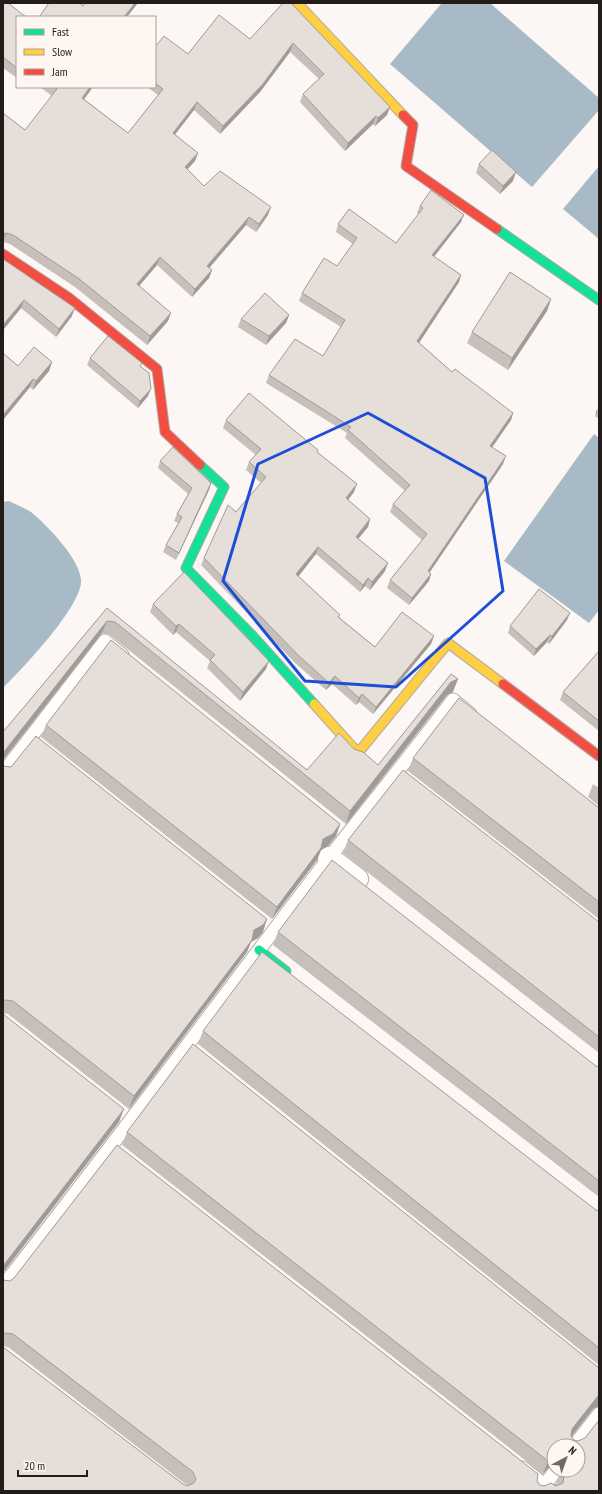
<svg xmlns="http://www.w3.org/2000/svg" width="602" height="1494" font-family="'PT Sans Narrow',sans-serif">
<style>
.water{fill:#a7bac6}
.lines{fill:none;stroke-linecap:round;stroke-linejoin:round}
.lane-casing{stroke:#b1aca9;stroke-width:15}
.street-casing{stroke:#b1aca9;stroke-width:24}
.fast-casing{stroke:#b1aca9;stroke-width:11}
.slow-casing{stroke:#b1aca9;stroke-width:11}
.jam-casing{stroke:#b1aca9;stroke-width:11}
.lane{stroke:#fffefd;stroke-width:13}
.street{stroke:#fffefd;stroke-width:22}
.fast{stroke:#16e098;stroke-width:9}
.slow{stroke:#ffcf43;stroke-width:9}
.jam{stroke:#f24e42;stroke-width:9}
.wall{fill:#c6bfba}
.shaded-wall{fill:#a19b97}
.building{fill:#e6ded8;stroke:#a19b97}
.marked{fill:none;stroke:#1d4ed8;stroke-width:3;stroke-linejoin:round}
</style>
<rect width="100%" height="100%" fill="#fcf6f4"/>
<g class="water">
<path d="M442,3h48l109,95v12l-67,77 -142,-123z"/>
<path d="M599,166v73l-36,-30z"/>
<path d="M594,434l5,4v172l-10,13 -85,-62z"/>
<path d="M9,501c7,4 16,7 22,11 16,13 52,50 50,71 -3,27 -58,85 -78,105v-186z"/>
</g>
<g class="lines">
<defs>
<g id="lane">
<path d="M3,773l102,-132 17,14"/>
<path d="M3,1286c111,-141 217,-286 326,-428 41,-53 84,-105 124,-158l17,14"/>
<path d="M574,1446l25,-32"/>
<path d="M523,1468l29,23"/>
<path d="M540,1491l16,-21"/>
</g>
<path id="street" d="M329,858l28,21"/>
<g id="fast">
<path d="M497,229l102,71"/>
<path d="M200,465l24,22 -38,81 64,65 64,71"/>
<path d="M259,950l27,21"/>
</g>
<g id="slow">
<path d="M297,3l106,112"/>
<path d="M314,704l44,49 90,-110 55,41"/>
</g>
<g id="jam">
<path d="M403,115l10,10 -7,41 91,63"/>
<path d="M3,254l65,43 89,72 8,63 35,33"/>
<path d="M503,684l96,72"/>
</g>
</defs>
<use href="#lane" class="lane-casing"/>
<use href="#street" class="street-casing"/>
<use href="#fast" class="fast-casing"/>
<use href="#slow" class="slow-casing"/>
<use href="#jam" class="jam-casing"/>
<use href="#lane" class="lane"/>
<use href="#street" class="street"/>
<use href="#fast" class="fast"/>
<use href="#slow" class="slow"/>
<use href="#jam" class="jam"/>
</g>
<g class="wall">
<path d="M3,3l14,14v61l-14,-10z"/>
<path d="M283,3l107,104 -3,8 -12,11 -2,-2 -28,27 -45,-49 3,-8 16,-15 -29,-27 -30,40 -40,42 -26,-24 -19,24 20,27 -8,8 17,17 64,29 -12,17 -10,-7 -37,43 3,2 -3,8 -17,19 -35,-32 -18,21 29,35 -21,24 -72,-58 -65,-43 -7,-2v-129l22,17 27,-34 -12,-9h53l-9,12 44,34 30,-38 -11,-8h8v-40l33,7 62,-15z"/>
<path d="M479,164l34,17 -13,13 -24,-21z"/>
<path d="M420,206l41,16 -27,35 27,18 -2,7 -40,61 33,29 61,41 -2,7 -19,28 11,16 -73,108 -1,9 -20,24 -22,-17 3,-8 32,-40 -32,-28 3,-8 12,-13 -60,-53 2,-5 -81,-50 3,-8 54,-19 18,-29 -42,-26 3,-8 35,-27 16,-22 -17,-12 2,-8 58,19 23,-29 -2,-1z"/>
<path d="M3,259l69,57 -16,21 -35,-29 -18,22z"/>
<path d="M551,299l-4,12 -39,59 -41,-27 5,-11z"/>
<path d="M289,315l-3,8 -20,22 -28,-18 3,-8z"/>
<path d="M3,353l15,13 34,-4 -3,9 -16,19 -3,-3 -27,33z"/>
<path d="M90,358l51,9 7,29 -10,12 -51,-43z"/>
<path d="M599,408v11l-4,-3 1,-4z"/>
<path d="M226,420l91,33 37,39 -6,8 22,19 -2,8 -10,12 27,32 -15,19 -5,-4 -5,6 -44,-38 -18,22 42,39 -1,2 36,30 56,-3 -58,70 -14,-12 -3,3 -24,-21 -6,6 -31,-27 -94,-98 3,-7 32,-46 25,-29 -15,-13 3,-8 7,-7 -33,-27z"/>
<path d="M160,461l51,22 -2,7 -33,70 -13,-8 3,-7 12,-22 -4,-2 3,-7 11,-20 -30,-26z"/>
<path d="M153,604l113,65 -26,32 -33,-33 3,-7 -34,-29 -3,3 -23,-23z"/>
<path d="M107,608l200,162 47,-21 24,16 73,-91 2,18 -6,3 -101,129 -236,-189 -8,-2 -99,127v-28z"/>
<path d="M567,620l-18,24 -2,-2 -13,14 -26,-23 2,-7z"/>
<path d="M599,651v80l-39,-31 3,-8z"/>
<path d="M46,725l294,99 -4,12 -8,10 -7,4 -4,10 -45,59 -231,-182z"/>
<path d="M413,758l186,50v111l-191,-148z"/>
<path d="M3,766l260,166 -5,6 -7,4 -4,10 -118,157 -121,-95 -5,-1z"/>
<path d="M593,784l6,4v18l-11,-9z"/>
<path d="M348,840l251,82v131l-256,-200z"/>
<path d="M278,932l321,135v130l-326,-252z"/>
<path d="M203,1031l396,180v154l-401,-321z"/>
<path d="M193,1044l406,324v38l-6,3 -21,27 2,4 4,1 7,-3 14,-18v71h-596v-144l180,137 4,2h1l-180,-139 -5,-1v-66l7,1 4,-3 103,-133 421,329 -1,7 3,4 4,1 7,-3 5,3h1l-1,-2 5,-14h17v-24h-24v17h-1l-10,11 -421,-329 5,-13z"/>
</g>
<g class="shaded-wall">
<path d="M135,3h3l-11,14h-3z"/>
<path d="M293,43l-3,9 -30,40 -40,42 3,-8z"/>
<path d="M90,87h3l-14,19 3,-8z"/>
<path d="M197,102l-3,8 -24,31 3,-8z"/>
<path d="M390,107l-3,8 -12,11 3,-8z"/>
<path d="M376,116l-3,8 -28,27 3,-8z"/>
<path d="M198,153l-3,8 -13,14 3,-8z"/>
<path d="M516,172l-3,9 -13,13 3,-8z"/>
<path d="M271,207l-3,8 -12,17 3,-8z"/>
<path d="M464,215l-3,7 -32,41 3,-8z"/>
<path d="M249,217l-3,8 -42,49 3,-8z"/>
<path d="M6,233l-3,9v-8z"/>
<path d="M160,257l-3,8 -23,27 3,-8z"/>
<path d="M212,270l-3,8 -17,19 3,-8z"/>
<path d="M461,275l-2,7 -44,67 2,-8z"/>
<path d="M551,299l-4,12 -39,59 4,-12z"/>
<path d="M24,300l-3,8 -18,22v-5z"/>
<path d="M75,308l-3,8 -16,21 3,-8z"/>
<path d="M171,313l-3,8 -21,24 3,-9z"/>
<path d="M289,315l-3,8 -20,22 3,-9z"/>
<path d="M52,362l-3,9 -16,19 3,-9z"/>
<path d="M33,379l-3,8 -27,33v-5z"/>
<path d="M151,389l-3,7 -10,12 2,-7z"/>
<path d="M513,413l-2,7 -24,34 3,-8z"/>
<path d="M506,456l-3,8 -78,115 3,-8z"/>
<path d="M211,483l-2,7 -33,70 3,-7z"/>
<path d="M357,484l-3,8 -11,14 3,-8z"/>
<path d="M370,519l-2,8 -15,18 3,-8z"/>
<path d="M318,547l-2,7 -22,28 2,-8z"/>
<path d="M388,563l-3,8 -15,19 2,-8z"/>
<path d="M431,574l-2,7 -20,24 3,-7z"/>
<path d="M368,578l-3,8 -5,6 3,-7z"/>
<path d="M570,613l-3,7 -18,24 3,-8z"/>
<path d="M107,621l-5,12 -99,127v-7z"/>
<path d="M179,624l-3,8 -3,3 3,-9z"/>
<path d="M550,635l-3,7 -13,14 2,-7z"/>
<path d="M434,636l-3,8 -58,70 3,-7z"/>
<path d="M269,661l-3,8 -26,32 3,-9z"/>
<path d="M335,676l-3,8 -6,6 3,-7z"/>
<path d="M458,679l-5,13 -6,3 -101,129 4,-13 101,-129z"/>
<path d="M362,694l-3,8 -3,3 3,-7z"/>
<path d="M340,824l-4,12 -8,10 -7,4 -4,10 -45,59 5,-12 46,-68z"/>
<path d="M267,919l-4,13 -5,6 -7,4 -4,10 -118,157 5,-13 120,-166z"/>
<path d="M124,1109l-5,13 -116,151v-7z"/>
<path d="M599,1395v11l-6,3 -25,32 4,-12 26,-33z"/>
<path d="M554,1454v9h-1l-10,11 5,-13z"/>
</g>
<g class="building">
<path d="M3,3h5l18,14h-9v51l-14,-11z"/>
<path d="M49,3h30l4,3 2,-3h50l-11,14h-85z"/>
<path d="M283,3h8l99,104 -12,11 -2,-2 -28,27 -45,-49 21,-20 -31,-31 -30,41 -40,42 -26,-24 -24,31 25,20 -13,14 19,19 16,-15 51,36 -12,17 -10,-7 -42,49 5,4 -17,19 -35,-32 -23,27 34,29 -21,23 -72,-58 -65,-43 -7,-2 -3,1v-121l22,17 32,-41 -3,-2h36l-8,11 46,35 35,-44 -8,-6v-36l9,-11 24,18 31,-39 31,24z"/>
<path d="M492,150l24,22 -13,14 -24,-22z"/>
<path d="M431,190l33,25 -32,40 29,20 -44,66 35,31 3,-3 58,44 -23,33 16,10 -78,115 3,3 -19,24 -22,-18 37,-46 -34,-30 17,-19 -62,-55 3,-3 -82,-52 26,-36 28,17 22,-36 -43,-27 22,-35 13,8 20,-28 -19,-14 11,-15 47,34 27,-35 -3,-2z"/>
<path d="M3,259l72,49 -16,21 -35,-29 -21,25z"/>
<path d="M510,272l41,27 -39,59 -40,-26z"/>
<path d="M265,293l24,22 -20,21 -28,-17z"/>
<path d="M108,336l34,27 -2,3 9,7 2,16 -11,12 -50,-43z"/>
<path d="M34,347l18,15 -16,19 -3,-2 -30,36v-62l15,13z"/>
<path d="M249,393l69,57 -1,2 40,32 -11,14 24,21 -14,18 32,26 -16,19 -4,-4 -5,7 -45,-38 -22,27 44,41 -2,2 37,30 27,-35 32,24 -58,71 -14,-13 -3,4 -24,-22 -6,7 -31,-28 -94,-97 24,-53 8,7 30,-35 -17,-15 12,-13 -35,-29z"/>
<path d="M599,408v6l-3,-2z"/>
<path d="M173,447l38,36 -32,70 -13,-8 16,-28 -5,-3 15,-26 -32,-27z"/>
<path d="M184,572l85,89 -26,31 -33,-32 5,-5 -36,-31 -3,2 -23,-22z"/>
<path d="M539,589l31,24 -18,23 -2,-1 -14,14 -26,-23z"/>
<path d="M107,608l200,162 32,-37 15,16 9,3 15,13 73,-91 7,5 -7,3 -101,129 -235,-189 -8,-1 -104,132v-21z"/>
<path d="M111,640l229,184 -7,10 -10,5 -2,9 -44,59 -231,-182z"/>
<path d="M599,651v70l-36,-29z"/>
<path d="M459,698l140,110v94l-186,-144z"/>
<path d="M36,736l231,183 -4,6 -9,5 -2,10 -118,156 -121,-95 -8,-1 -2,1v-235l8,1z"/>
<path d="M403,770l196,152v115l-251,-197z"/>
<path d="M332,860l264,206 3,1v114l-321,-249z"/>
<path d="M262,952l334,258 3,1v137l-396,-317z"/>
<path d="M3,1014l121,95 -121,157z"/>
<path d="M193,1044l406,324v27l-1,1 -26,33 -1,7 3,4 4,1 7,-3 14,-18v71h-596v-144l180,137 4,2 7,-3 2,-4 -3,-7 -180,-138 -8,-1 -2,1v-54l7,1 4,-3 103,-133 421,329 -1,7 3,4 4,1 7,-3 5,3 7,-3 1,-7 -4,-5 1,-1h17v-24h-24v8l-6,7 -421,-329z"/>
</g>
<path class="marked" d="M368,413l117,65 18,113 -107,96 -91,-6 -82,-100 35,-117z"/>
<rect width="602" height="1494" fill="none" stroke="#221c1a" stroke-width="8"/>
<rect x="16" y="16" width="140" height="72" fill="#fff5f1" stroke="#a79e9b"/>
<rect x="24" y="29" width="20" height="6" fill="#16e098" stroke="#a79e9b"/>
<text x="52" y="36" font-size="12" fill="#221c1a">Fast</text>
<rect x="24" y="49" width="20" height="6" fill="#ffcf43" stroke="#a79e9b"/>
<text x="52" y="56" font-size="12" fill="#221c1a">Slow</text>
<rect x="24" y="69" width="20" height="6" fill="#f24e42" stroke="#a79e9b"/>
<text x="52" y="76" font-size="12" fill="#221c1a">Jam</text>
<g transform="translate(566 1458) rotate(41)"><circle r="19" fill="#fff5f1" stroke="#a79e9b"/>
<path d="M0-3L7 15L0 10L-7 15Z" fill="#6e6866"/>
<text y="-6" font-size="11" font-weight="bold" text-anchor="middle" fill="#221c1a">N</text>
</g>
<path d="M18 1470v6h69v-6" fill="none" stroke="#221c1a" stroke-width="2"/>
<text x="24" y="1470" font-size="12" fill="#221c1a" stroke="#fff5f1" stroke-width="3" paint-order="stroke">20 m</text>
</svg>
